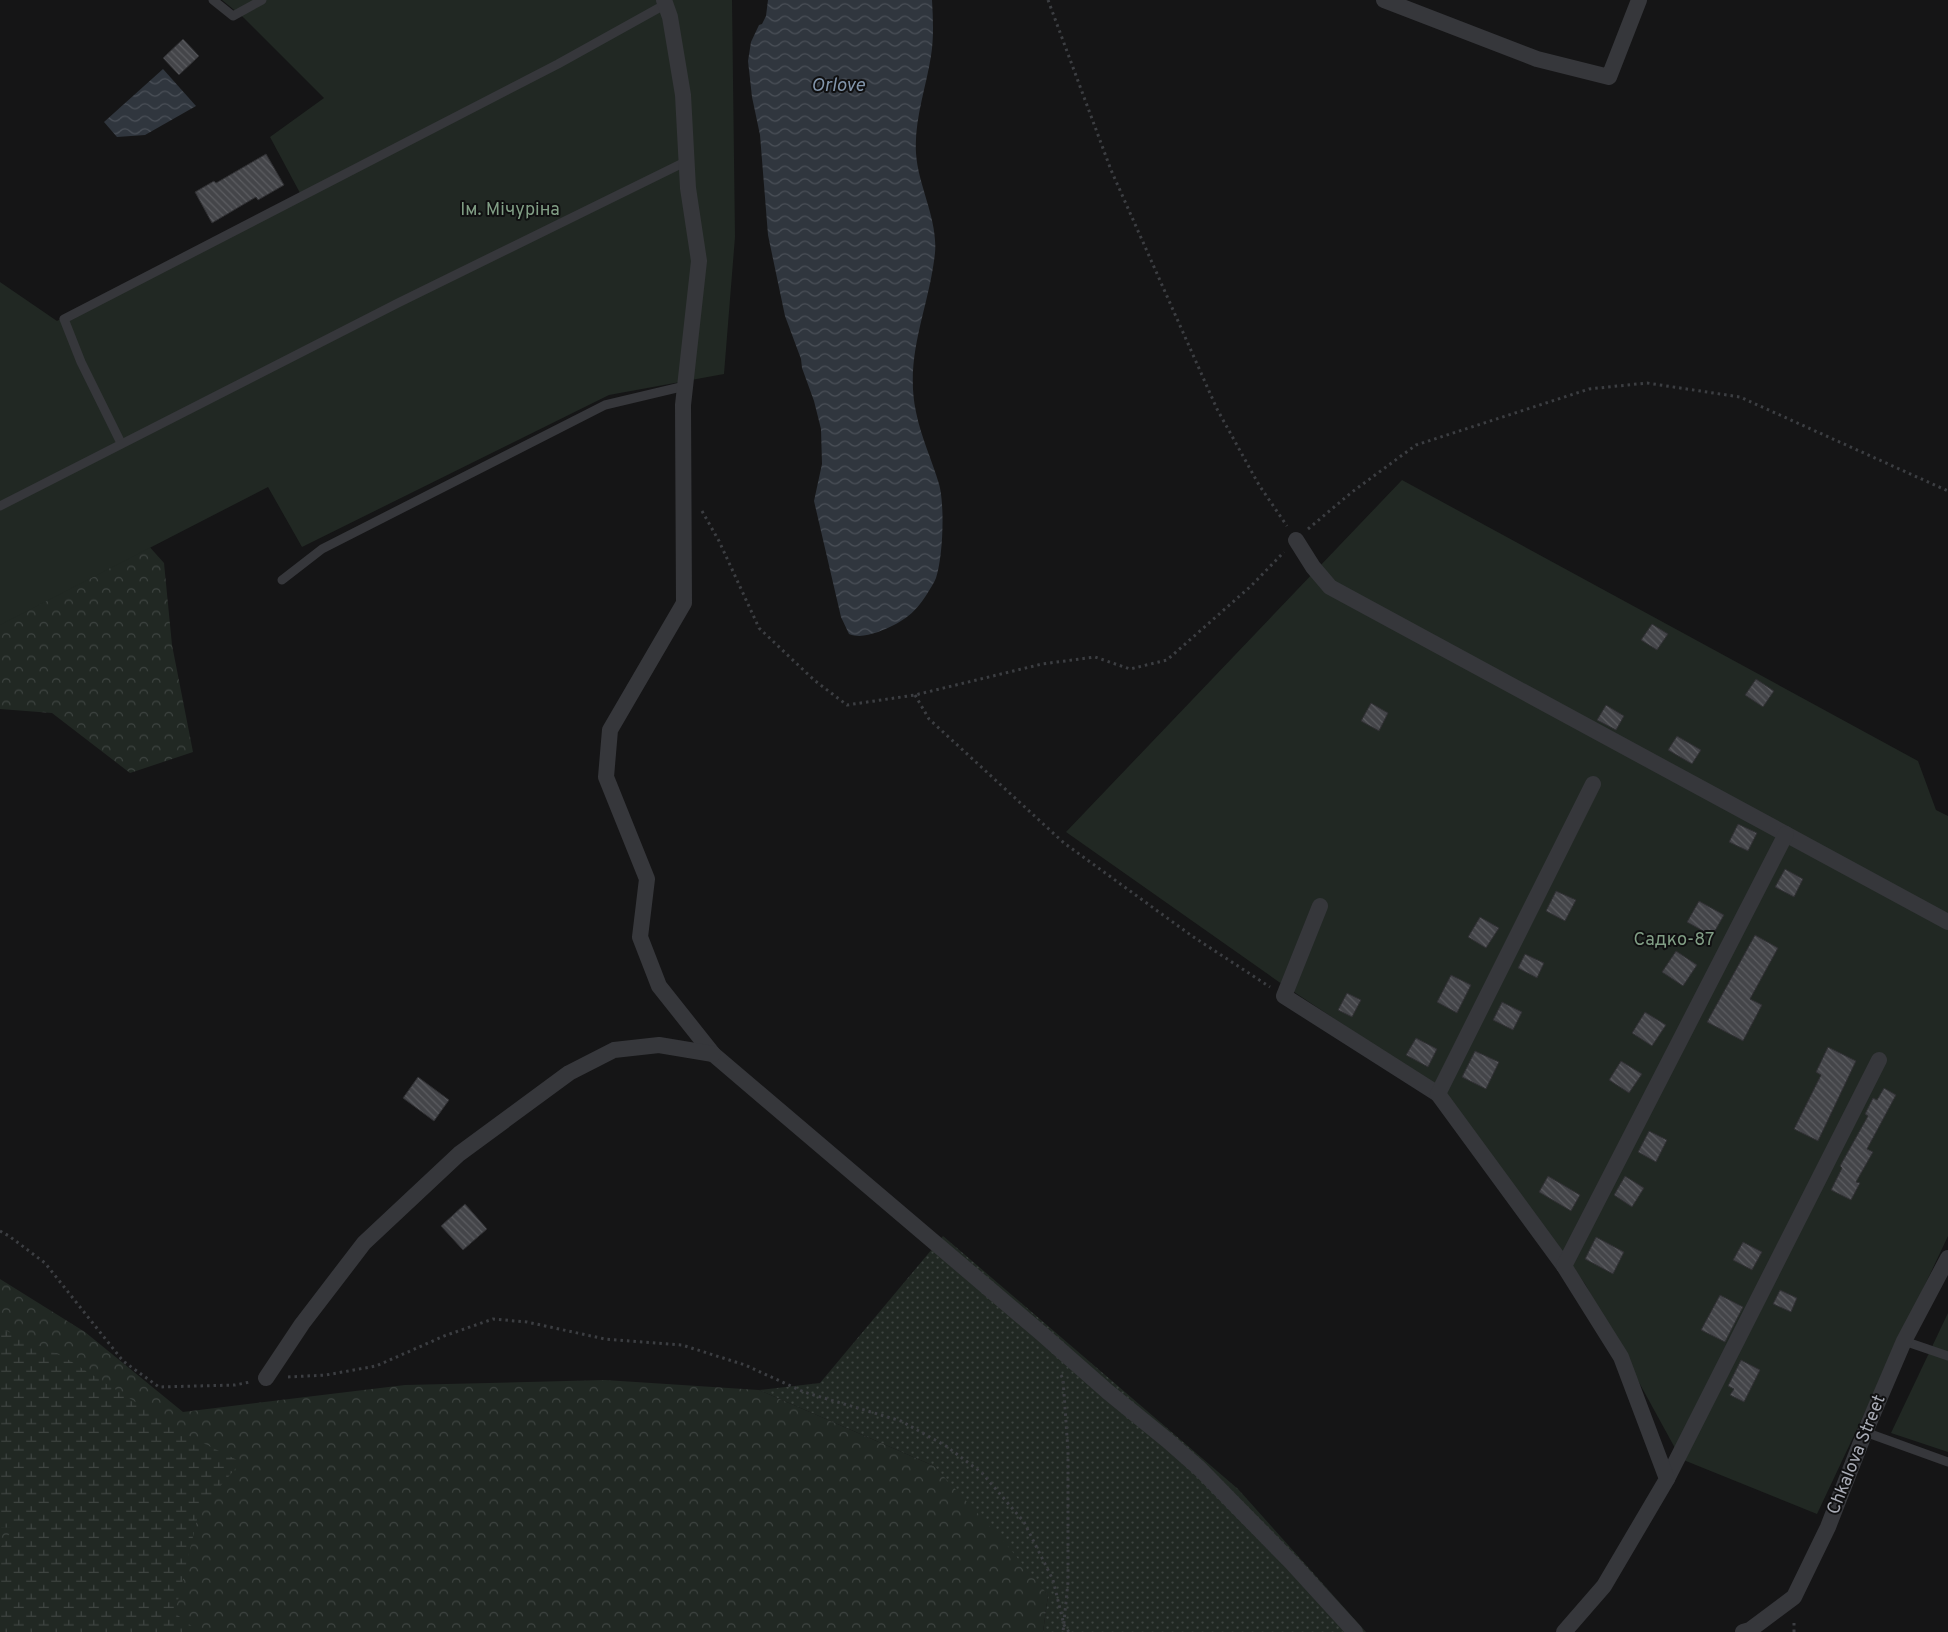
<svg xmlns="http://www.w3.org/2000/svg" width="1948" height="1632" font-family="Overpass,sans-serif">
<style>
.grass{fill:url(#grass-dots)}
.forest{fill:url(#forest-crowns)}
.wetland{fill:url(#wetland-marsh)}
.garden{fill:#212823}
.water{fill:url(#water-waves)}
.building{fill:url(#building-back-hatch);stroke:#2f2f32}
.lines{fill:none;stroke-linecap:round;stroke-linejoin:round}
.path{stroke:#3c3e42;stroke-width:3;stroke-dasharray:2.5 4;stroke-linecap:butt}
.service{stroke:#36373b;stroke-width:9}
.minor{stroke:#36373b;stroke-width:16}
.labels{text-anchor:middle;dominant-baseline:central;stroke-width:4;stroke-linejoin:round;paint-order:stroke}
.park-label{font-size:18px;fill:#819e85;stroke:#101011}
.street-label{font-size:18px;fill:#a8abb5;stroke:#101011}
.water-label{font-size:19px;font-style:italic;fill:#8396ac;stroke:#101011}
</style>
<defs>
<pattern id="grass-dots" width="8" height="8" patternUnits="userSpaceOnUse" patternTransform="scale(1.25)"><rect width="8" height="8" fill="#212823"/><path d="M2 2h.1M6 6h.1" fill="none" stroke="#3e4441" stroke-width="1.8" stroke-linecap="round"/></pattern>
<pattern id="forest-crowns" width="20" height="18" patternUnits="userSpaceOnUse" patternTransform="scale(1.25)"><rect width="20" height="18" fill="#212823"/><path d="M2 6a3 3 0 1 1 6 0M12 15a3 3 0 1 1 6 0" fill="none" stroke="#3e4441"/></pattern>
<pattern id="wetland-marsh" width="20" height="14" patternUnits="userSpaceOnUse" patternTransform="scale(1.25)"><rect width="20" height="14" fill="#212823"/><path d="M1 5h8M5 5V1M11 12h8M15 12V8" fill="none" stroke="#3e4441"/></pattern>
<pattern id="water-waves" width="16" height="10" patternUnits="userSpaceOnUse" patternTransform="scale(1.25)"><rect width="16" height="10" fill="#30363e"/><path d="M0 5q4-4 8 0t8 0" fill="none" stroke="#4b5058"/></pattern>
<pattern id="building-back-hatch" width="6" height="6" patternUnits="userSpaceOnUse" patternTransform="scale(1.25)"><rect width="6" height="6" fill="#444549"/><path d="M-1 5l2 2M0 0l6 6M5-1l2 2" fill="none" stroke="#5c5d61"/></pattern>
</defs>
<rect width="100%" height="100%" fill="#151516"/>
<path class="grass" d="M943,1236l295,253 128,143h-323l5,-37 -114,-129 -175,-76 61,-7z"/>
<g class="forest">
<path d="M94,485l70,78 8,82 21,107 -63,21 -78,-60 -52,-4v-178z"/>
<path d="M0,1279l85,53 98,80 222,-27 200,-5 154,10 175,76 72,78 42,51 -5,37h-1043z"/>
</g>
<path class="wetland" d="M0,1328l64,29 127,80 50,25 -42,49 -24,102 24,19h-199v-84l14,-21 -14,1z"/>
<g class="garden">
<path d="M222,0h510l3,237 -11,137 -115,21 -307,152 -34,-60 -268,138v-343l57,39 243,-128 -30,-56 54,-39 -80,-80z"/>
<path d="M1402,480l516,281 18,49 12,6v420l-131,278 -136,-55 -96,-175 -139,-191 -167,-111 -213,-150z"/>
<path d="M1948,1313v139l-57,-19z"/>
</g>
<g class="water">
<path d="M768,0h164c1,19 2,37 -1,56 -5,32 -17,64 -15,97 2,33 22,66 19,100 -6,56 -31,102 -19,159 5,25 16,48 23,72 6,21 4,73 -3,94 -2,5 -6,11 -9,16 -13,21 -26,29 -49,38 -11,3 -18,6 -29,2l-8,-17 -27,-116 8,-37 -1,-35 -7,-28 -12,-33 -1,-9 -16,-43 -17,-81 -8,-100 -8,-38 -4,-36 3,-19 8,-17 3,-1 4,-8z"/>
<path d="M163,69l33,37 -51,29 -28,2 -13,-15z"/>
</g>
<g class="building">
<path d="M183,39l16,17 -20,19 -16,-17z"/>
<path d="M266,154l18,31 -26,15 -2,-3 -44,26 -17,-31 19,-11 2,2z"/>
<path d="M1652,624l16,10 -11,16 -16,-10z"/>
<path d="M1756,679l18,12 -11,16 -18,-12z"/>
<path d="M1371,703l17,10 -9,18 -18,-10z"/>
<path d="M1606,705l18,11 -8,14 -19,-10z"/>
<path d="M1677,736l24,14 -9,14 -24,-14z"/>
<path d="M1738,824l19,9 -9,18 -19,-9z"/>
<path d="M1785,869l18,10 -9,18 -19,-10z"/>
<path d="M1556,891l20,9 -11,21 -19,-10z"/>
<path d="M1699,901l25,14 -12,21 -25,-14z"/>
<path d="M1480,917l19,11 -13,20 -18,-11z"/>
<path d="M1755,935l23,13 -28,51 12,6 -19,36 -36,-19z"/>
<path d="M1676,951l21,14 -14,21 -21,-14z"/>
<path d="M1525,954l19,9 -7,15 -19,-10z"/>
<path d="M1451,975l20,10 -14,28 -20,-11z"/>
<path d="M1347,993l14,7 -9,17 -14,-7z"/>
<path d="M1502,1002l20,10 -9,18 -20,-10z"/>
<path d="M1645,1012l21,13 -14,21 -20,-13z"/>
<path d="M1416,1038l21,11 -9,18 -22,-12z"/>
<path d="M1828,1047l28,14 -38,80 -24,-12 27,-54 -5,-3z"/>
<path d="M1475,1051l24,11 -13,27 -24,-12z"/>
<path d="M1621,1061l21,13 -13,19 -20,-13z"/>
<path d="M418,1077l31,23 -15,21 -31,-23z"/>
<path d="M1884,1088l12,7 -29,54 6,3 -17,30 4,1 -9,17 -20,-10 11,-22 -2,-2 28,-50 -3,-2 8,-16 4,2z"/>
<path d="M1649,1131l18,9 -11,22 -18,-10z"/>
<path d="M1548,1176l32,19 -9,16 -32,-19z"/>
<path d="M1625,1176l19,12 -12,19 -18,-12z"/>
<path d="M465,1204l22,25 -24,21 -22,-24z"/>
<path d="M1596,1237l28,15 -11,22 -28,-15z"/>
<path d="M1743,1242l19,10 -10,18 -19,-10z"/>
<path d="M1780,1290l17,8 -6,14 -18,-8z"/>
<path d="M1720,1295l23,12 -18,35 -24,-12z"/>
<path d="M1741,1360l19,10 -16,32 -14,-7 4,-6 -6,-3z"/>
</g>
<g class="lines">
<g class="path">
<path d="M1048,0l63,170 106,239 42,76 28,41"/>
<path d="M702,511l17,30 40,87 55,52 33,25 68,-10 127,-31 53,-7 35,12 37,-9 84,-74 33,-34"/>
<path d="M1308,529l44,-37 64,-47 173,-56 58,-6 93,14 208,94"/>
<path d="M915,695l14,24 135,124 128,93 78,51"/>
<path d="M0,1231l9,5 36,27 78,98 36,26 76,-2 15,-3"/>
<path d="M1061,1375l2,4 5,72v131l-5,50"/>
<path d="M288,1377l38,-2 50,-9 68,-30 49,-17 34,3 78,17 77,6 63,20 59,27 97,29 45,25 36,27 42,49 29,58 11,45 5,7"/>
<path d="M1794,1632v-12"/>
</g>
<g class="service">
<path d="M213,0l20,16 29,-16"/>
<path d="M121,443l-40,-81 -17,-43 494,-255 108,-60"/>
<path d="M0,506l398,-203 289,-142"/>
<path d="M282,580l40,-31 283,-144 80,-19"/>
<path d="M1904,1341l44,15"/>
<path d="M1865,1432l83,30"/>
</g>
<g class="minor">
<path d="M664,0l6,17 13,78 5,93 11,73 -16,144 1,198 -74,127 -4,47 41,102 -7,58 19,49 54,68 328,279 67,59 59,48 33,29 93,95 62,68"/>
<path d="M1384,0l153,59 72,18 30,-77"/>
<path d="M1296,540l17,27 17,20 618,335"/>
<path d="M1320,906l-36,90 154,98"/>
<path d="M1564,1266l-126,-172 155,-310"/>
<path d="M266,1378l36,-54 62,-81 95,-89 110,-81 45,-23 45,-5 54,9"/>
<path d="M1667,1479l212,-419"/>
<path d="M1564,1632l40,-46 63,-107 -46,-122 -57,-91 222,-432"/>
<path d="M1743,1632l7,-2 44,-33 34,-70 37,-95 39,-91 44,-83"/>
</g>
</g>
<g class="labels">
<g class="park-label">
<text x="510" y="210">Ім. Мічуріна</text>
<text x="1674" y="940">Садко-87</text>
</g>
<g class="street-label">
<text transform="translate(1857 1455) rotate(-68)">Chkalova Street</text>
</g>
<g class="water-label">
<text x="838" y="86">Orlove</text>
</g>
</g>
</svg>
